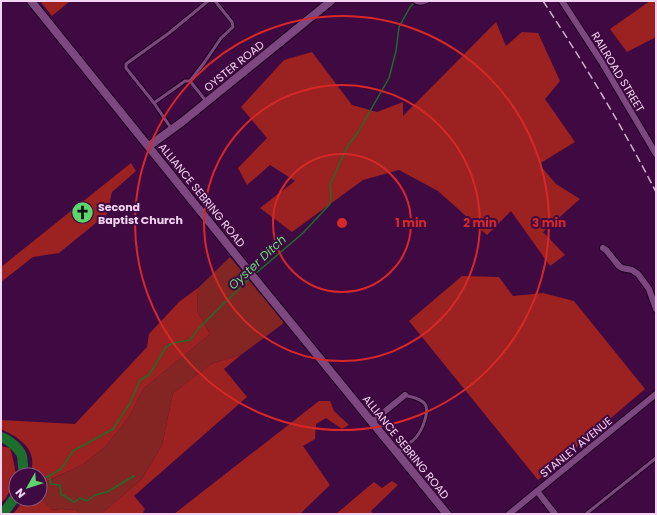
<svg xmlns="http://www.w3.org/2000/svg" width="657" height="515" font-family="Poppins,sans-serif">
<style>
.green{fill:#832522}
.forest{fill:#9c2121}
.lines{fill:none;stroke-linecap:round;stroke-linejoin:round}
.stream{stroke:#1b6e2b;stroke-width:1.5}
.river{stroke:#1b6e2b;stroke-width:10}
.service-casing{stroke:#200022;stroke-width:5}
.minor-casing{stroke:#200022;stroke-width:8}
.tertiary-casing{stroke:#200022;stroke-width:10}
.service{stroke:#7d477f;stroke-width:3}
.minor{stroke:#7d477f;stroke-width:6}
.tertiary{stroke:#7d477f;stroke-width:8}
.rail{stroke:#d2aed1;stroke-width:1.5;stroke-dasharray:8 4;stroke-linecap:butt}
.ring{fill:none;stroke:#d62828;stroke-width:2}
.labels{text-anchor:middle;dominant-baseline:central;stroke-width:4;stroke-linejoin:round;paint-order:stroke}
.street-label{font-size:11px;fill:#f4d4f3;stroke:#3f0a41}
.poi-label{font-size:11px;font-weight:bold;fill:#f4d4f3;stroke:#3f0a41;text-anchor:start}
.water-label{font-size:12px;font-style:italic;fill:#61e274;stroke:#3f0a41}
.centre{fill:#d62828;stroke:#3f0a41;stroke-width:2}
.ring-label{font-size:12px;text-anchor:middle;font-weight:bold;fill:#d62828;stroke:#3f0a41;stroke-width:4;stroke-linejoin:round;paint-order:stroke}
</style>
<rect width="100%" height="100%" fill="#3f0a41"/>
<path class="green" d="M230,257l54,66 -42,31 -31,10 -38,29 -11,52 -20,34 -41,35h-20l-5,-4 -15,-1 -9,1 -11,-9 -3,-2h2v-16h3l39,-18 23,-18 24,-30 14,-28 67,-55 -13,-23 1,-23z"/>
<g class="forest">
<path d="M40,1h30l-18,15z"/>
<path d="M650,1h6v36l-29,15 -17,-23z"/>
<path d="M496,22l10,24 16,-14 16,1 22,48 -15,18 30,43 -36,22 17,20 24,15 -37,33 22,23 -15,11 -39,-55 -24,24 -49,-44 -39,-21 -36,10 -71,52 -32,-24 35,-27 -25,-16 -23,20 -9,-17 29,-30 -26,-31 43,-47 28,-8 40,53 25,7 26,-10v14z"/>
<path d="M131,163l5,8 -24,21 -5,22 -48,39 -26,4 -32,25v-15z"/>
<path d="M462,276l37,1 14,19 30,-3 31,8 71,88 -107,91 -129,-159z"/>
<path d="M198,288l-1,23 13,23 -67,55 -14,28 -24,30 -23,18 -39,18h-3v-8h-8c-1,-6 1,-11 0,-16 -2,-15 -17,-23 -29,-29h-2v-10l74,4 72,-77 2,-13 30,-32z"/>
<path d="M242,354l-18,15 23,28 -113,99 11,13 -3,5h-41l41,-35 20,-34 11,-52 38,-29z"/>
<path d="M319,401h11l4,10 15,14 -7,4 -16,-11 -10,6 -1,15 -12,7 27,39 -30,29h-126z"/>
<path d="M1,446l9,2c3,11 6,21 6,32l-10,18 -5,5z"/>
<path d="M392,481l6,4 -27,26 2,3h-37l38,-32 8,6z"/>
<path d="M25,499c17,0 15,0 27,11l9,-1 15,1 5,4h-68z"/>
</g>
<g class="lines">
<g class="stream">
<path d="M255,274l48,-41 27,-29 1,-8 -1,-11 17,-38 11,-15 31,-54 7,-27 3,-24 11,-20 5,-5"/>
<path d="M49,476l2,8 9,1 1,9 13,8 6,-4 7,3 8,-6 12,-3 27,-16"/>
<path d="M40,479l9,-3 12,-7 12,-18 40,-22 17,-26 10,-23 9,-5 17,-28 7,-4 17,-3 8,-11 52,-51"/>
</g>
<g class="river">
<path d="M1,437c7,2 19,12 21,19 1,6 1,13 2,19"/>
<path d="M3,514l13,-18"/>
</g>
<defs>
<g id="service">
<path d="M414,1c4,4 9,2 14,0"/>
<path d="M190,81l14,-18 17,-25 12,-11 -1,-5 -17,-21"/>
<path d="M154,103l-28,-35v-4l43,-31 39,-32"/>
<path d="M171,128l-17,-25 31,-22h5l16,20"/>
<path d="M397,452c6,-5 15,-9 20,-16 5,-6 13,-25 8,-32 -6,-7 -13,-6 -20,-9"/>
<path d="M586,514l70,-56"/>
</g>
<g id="minor">
<path d="M562,1l39,60 55,93"/>
<path d="M603,248l3,2 13,16 3,2 10,2 6,4 11,15 7,20"/>
<path d="M372,422l33,-27"/>
<path d="M537,491l18,23"/>
<path d="M509,514l147,-120"/>
</g>
<g id="tertiary">
<path d="M31,1l225,279 191,234"/>
<path d="M149,146l33,-24 149,-121"/>
</g>
</defs>
<use href="#service" class="service-casing"/>
<use href="#minor" class="minor-casing"/>
<use href="#tertiary" class="tertiary-casing"/>
<use href="#service" class="service"/>
<use href="#minor" class="minor"/>
<use href="#tertiary" class="tertiary"/>
<path class="rail" d="M543,1c41,62 79,125 113,191"/>
</g>
<g class="ring">
<circle cx="342" cy="223" r="69"/>
<circle cx="342" cy="223" r="138"/>
<circle cx="342" cy="223" r="207"/>
</g>
<defs>
<symbol id="church-disc" viewBox="-11 -11 22 22"><circle r="9.5" fill="#5cd56d" stroke="#3f0a41"/><path d="M-1.2-6h2.4v3.5h3.3v2.4h-3.3V6h-2.4V-.1h-3.3v-2.4h3.3Z" fill="#111"/></symbol>
</defs>
<g fill-rule="evenodd">
<use href="#church-disc" x="70" y="200" width="25" height="25"/>
</g>
<g class="labels">
<g class="street-label">
<text transform="translate(234 66) rotate(-39)">OYSTER ROAD</text>
<text transform="translate(618 72) rotate(59)">RAILROAD STREET</text>
<text transform="translate(202 195) rotate(51)">ALLIANCE SEBRING ROAD</text>
<text transform="translate(406 447) rotate(51)">ALLIANCE SEBRING ROAD</text>
<text transform="translate(576 447) rotate(-39)">STANLEY AVENUE</text>
</g>
<g class="poi-label">
<text x="98" y="207">Second<tspan x="98" dy="13">Baptist Church</tspan></text>
</g>
<g class="water-label">
<text transform="translate(257 262) rotate(-43)">Oyster Ditch</text>
</g>
</g>
<circle cx="342" cy="223" r="6" class="centre"/>
<g class="ring-label">
<text x="411" y="227">1 min</text>
<text x="480" y="227">2 min</text>
<text x="549" y="227">3 min</text>
</g>
<rect width="657" height="515" fill="none" stroke="#f4d4f3" stroke-width="4"/>
<g transform="translate(28 487) rotate(231)"><circle r="19" fill="#3f0a41" stroke="#875b88"/>
<path d="M0-3L7 15L0 10L-7 15Z" fill="#5cd56d"/>
<text y="-6" font-size="11" font-weight="bold" text-anchor="middle" fill="#f4d4f3">N</text>
</g>
</svg>
